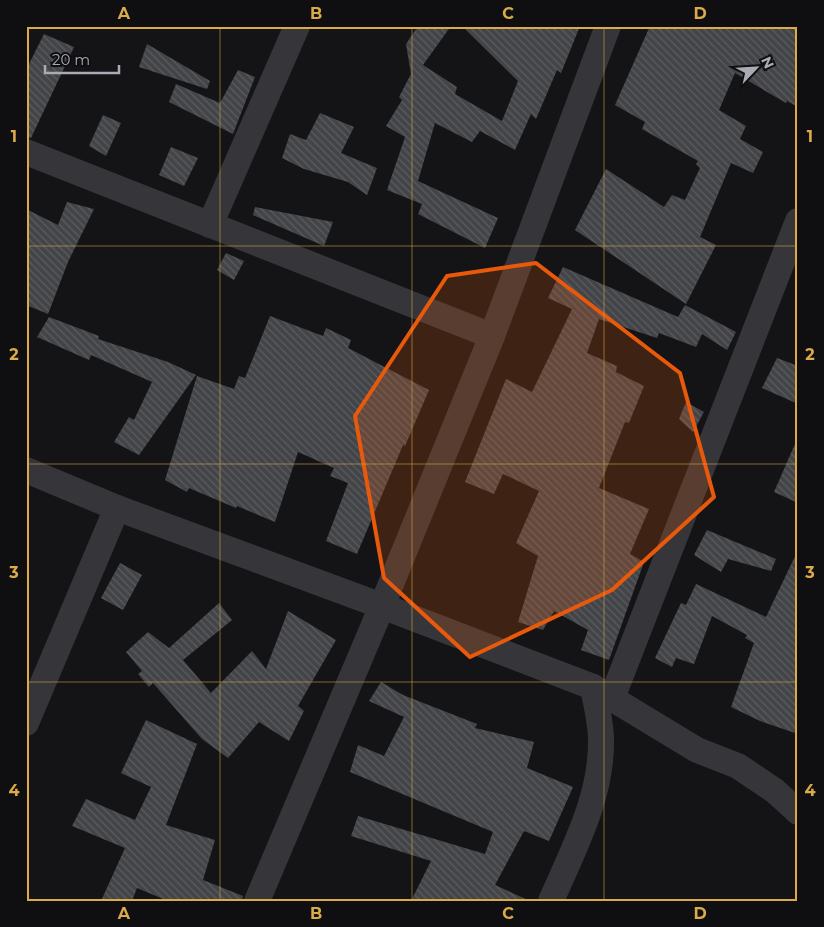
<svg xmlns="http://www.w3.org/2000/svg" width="824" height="927" font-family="Montserrat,sans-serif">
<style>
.building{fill:url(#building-back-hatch)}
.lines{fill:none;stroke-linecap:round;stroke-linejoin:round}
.street{stroke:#36363a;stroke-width:26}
.marked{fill:#e8590c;fill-opacity:0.2;stroke:#e8590c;stroke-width:4;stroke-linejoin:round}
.grid{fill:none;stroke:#daab48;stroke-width:1;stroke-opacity:0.55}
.neatline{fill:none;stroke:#daab48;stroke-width:2}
.grid-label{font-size:16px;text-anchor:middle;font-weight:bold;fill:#daab48}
</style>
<defs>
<pattern id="building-back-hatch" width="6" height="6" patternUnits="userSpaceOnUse" patternTransform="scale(1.25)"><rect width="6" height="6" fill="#434448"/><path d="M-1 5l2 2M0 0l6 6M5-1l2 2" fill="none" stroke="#5b5c60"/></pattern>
</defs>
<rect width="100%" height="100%" fill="#141416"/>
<g class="building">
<path d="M418,26h33l-28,39 34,22 -2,7 47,27 16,-40 -56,-55h118l-19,47 -4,-3 -21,49 -5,-5 -16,36 -35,-19 -8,11 -37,-19 -17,58 80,37 -13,30 -67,-34 4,-10 -35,-14 18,-53 -19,-11 16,-26 -3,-3 12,-23 -5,-30z"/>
<path d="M650,26h148v81l-11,-6 -1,2 -51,-30 -16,37 27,16 -6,13 23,13 -10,21 -22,-10 -31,74 16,8 -30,59 -111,-74 31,-61 58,38 8,-12 13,5 15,-32 -4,-4 2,-3 -56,-32 3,-7 -30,-17z"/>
<path d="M44,34l30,13 -43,91 -5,-1v-67z"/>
<path d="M147,44l63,37 -3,8 -68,-22z"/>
<path d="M238,70l17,7 -22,57 -64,-32 7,-18 44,19z"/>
<path d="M320,113l34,14 -13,26 36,15 -10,27 -19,-13 -44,-13 -22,-11 8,-24 16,6z"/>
<path d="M103,115l18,8 -15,33 -17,-10z"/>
<path d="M171,147l27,11 -14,28 -25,-11z"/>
<path d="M67,202l27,7 -26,53 -20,52 -22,-9v-96l32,16z"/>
<path d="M255,207l78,15 -9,24 -71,-31z"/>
<path d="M226,253l18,8 -10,19 -17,-10z"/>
<path d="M563,267l115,50 7,-12 51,27 -9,18 -25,-16 -6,13 -37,-14 -2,5 -58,-19 -12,34 30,13 -1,6 28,14 -15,37 -4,-1 -26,66 50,21 -19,45 14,8 -35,98 -28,-10 7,-20 -34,-19 -11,19 -25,-8 20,-66 -22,-13 23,-52 -36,-17 -9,20 -29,-12 41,-103 26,13 40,-83 -24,-11z"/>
<path d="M270,316l53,20 3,-8 25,12 -3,8 81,42 -24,56 -2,-1 -46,109 -31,-13 22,-58 -18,-7 4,-8 -36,-16 -23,70 -38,-16 -1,2 -47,-20 -2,4 -22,-12 32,-104 37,13 5,-13 6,2z"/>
<path d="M49,317l50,19 -1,3 70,23 28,13 -57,80 -25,-13 15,-25 5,3 18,-38 -61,-27 -2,5 -52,-23z"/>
<path d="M777,358l21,8v38l-36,-16z"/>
<path d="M686,402l18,10 -11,20 -14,-13z"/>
<path d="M798,437v66l-24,-11z"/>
<path d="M707,530l69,29 -5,12 -43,-12 -7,13 -27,-17z"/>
<path d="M798,550v184l-38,-13 -29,-14 23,-64 -9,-5 2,-3 -35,-19 -18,48 -18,-6 -4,9 -17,-9 26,-55 5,2 10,-21 70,33z"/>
<path d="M120,563l22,12 -19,35 -22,-12z"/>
<path d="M219,603l13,17 -49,40 28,33 41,-42 14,18 22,-58 48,29 -38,66 6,5 -15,30 -30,-19 -31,36 -26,-19 -49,-56 -4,4 -11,-13 4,-3 -16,-19 22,-20 21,16z"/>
<path d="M381,682l22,13 74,29 -2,4 59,14 -7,26 46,19 -24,54 -25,-10 -29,54 35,16h-119l20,-40 -80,-25 7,-20 127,38 8,-22 -143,-60 8,-27 26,11 20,-39 -35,-16z"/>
<path d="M146,720l51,24 -31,81 49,15 -12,40 40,16 -1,5h-74l-31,-13 -5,13h-31l24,-53 -53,-22 14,-27 49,21 16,-33 -30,-14z"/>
</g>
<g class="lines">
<g class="street">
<path d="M26,152l466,184"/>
<path d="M210,225l87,-199"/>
<path d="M26,470l91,38 265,98 211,81 104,63 41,16 37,25 23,21"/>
<path d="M612,698l186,-477"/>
<path d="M26,723l91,-215"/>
<path d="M257,901l125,-295 110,-270 116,-310"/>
<path d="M551,901c22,-51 51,-104 50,-161 0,-17 -5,-36 -8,-53"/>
</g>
</g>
<path class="marked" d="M536,263l144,110 34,124 -102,93 -142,67 -86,-79 -29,-162 92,-140z"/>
<path class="grid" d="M220,26v875M412,26v875M604,26v875M26,246h772M26,464h772M26,682h772"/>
<rect width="824" height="927" fill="none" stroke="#0f0f11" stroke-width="55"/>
<g transform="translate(756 68) rotate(65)" stroke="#0f0f11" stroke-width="4" paint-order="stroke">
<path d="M0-4L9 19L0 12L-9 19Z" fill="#a8abb4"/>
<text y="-8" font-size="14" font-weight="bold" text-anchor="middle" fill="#a8abb4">N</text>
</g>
<path d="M45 65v8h74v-8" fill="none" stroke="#a8abb4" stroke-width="2.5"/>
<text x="52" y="65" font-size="15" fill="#a8abb4" stroke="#0f0f11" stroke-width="4" paint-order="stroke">20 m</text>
<rect x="28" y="28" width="768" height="872" class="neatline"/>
<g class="grid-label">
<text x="124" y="19">A</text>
<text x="316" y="19">B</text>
<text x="508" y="19">C</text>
<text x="700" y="19">D</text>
<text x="14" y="142">1</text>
<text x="810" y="142">1</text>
<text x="14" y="360">2</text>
<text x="810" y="360">2</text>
<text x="14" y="578">3</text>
<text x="810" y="578">3</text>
<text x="14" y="796">4</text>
<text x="810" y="796">4</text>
<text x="124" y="919">A</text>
<text x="316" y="919">B</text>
<text x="508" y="919">C</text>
<text x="700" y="919">D</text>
</g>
</svg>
